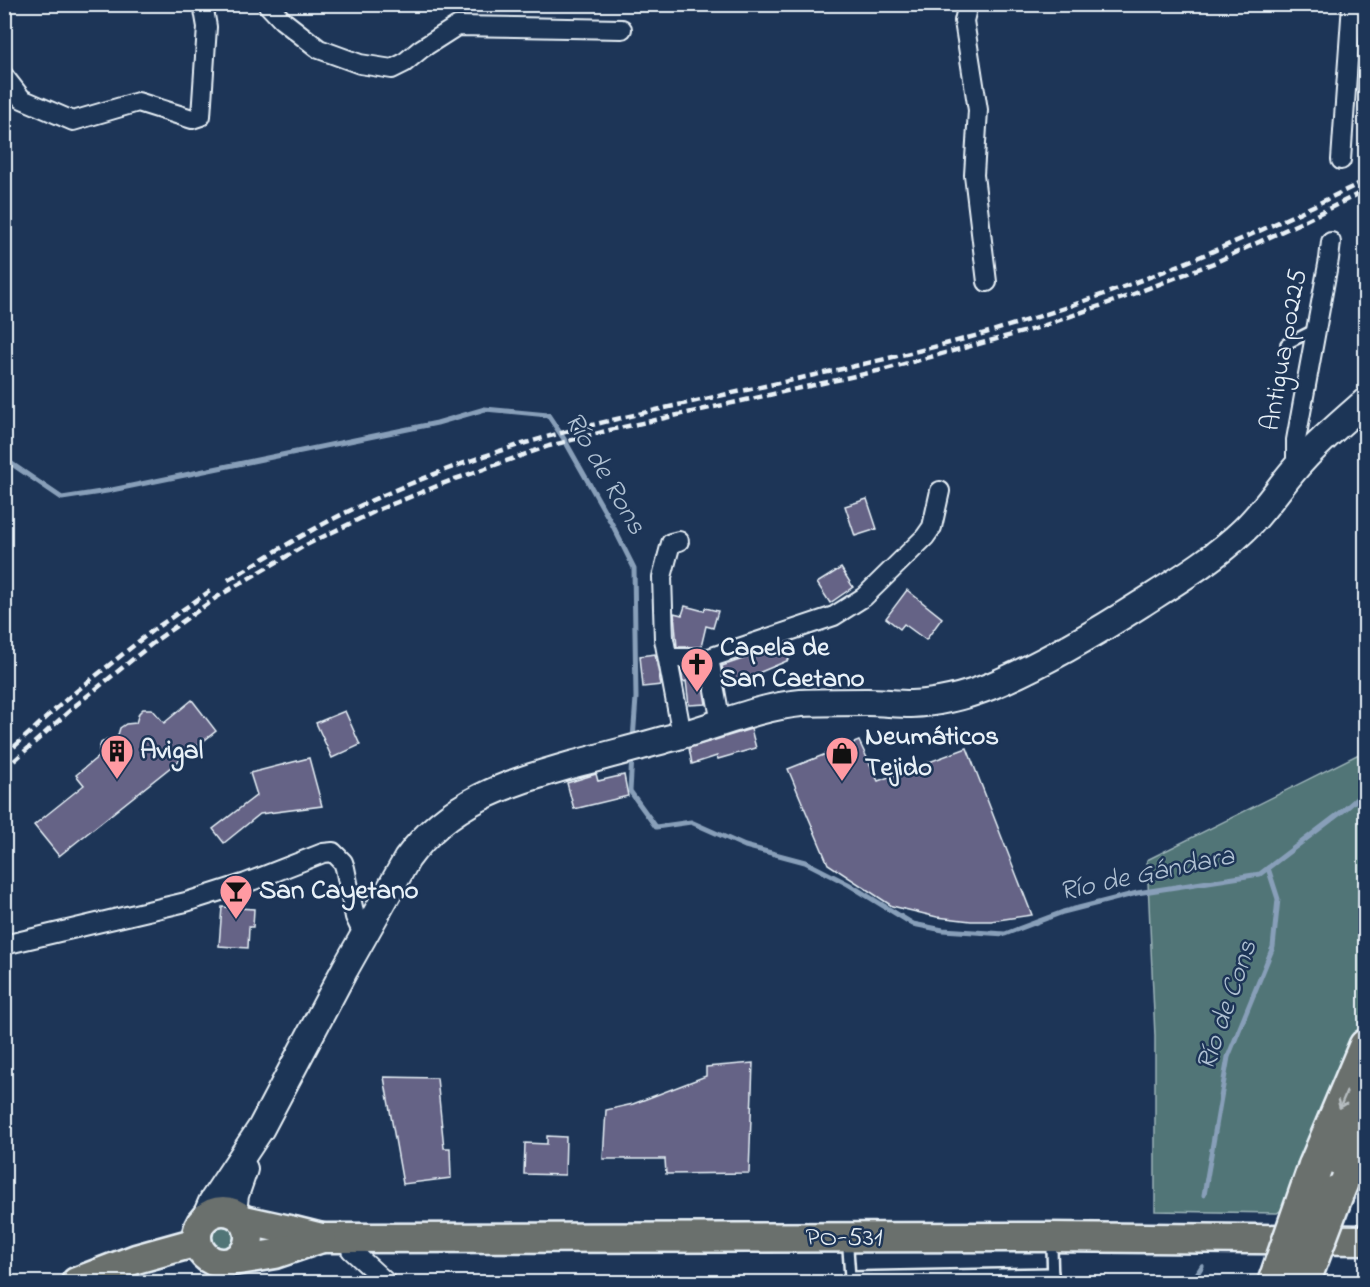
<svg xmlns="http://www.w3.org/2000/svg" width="1370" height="1287" font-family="'Indie Flower',sans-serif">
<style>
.green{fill:#517577;stroke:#9cb3b8;stroke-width:1.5}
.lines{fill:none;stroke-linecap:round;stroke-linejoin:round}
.stream{stroke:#889fb9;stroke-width:5}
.building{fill:#656486;stroke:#e8f1f8;stroke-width:1.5}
.service-casing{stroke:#e8f1f8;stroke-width:14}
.minor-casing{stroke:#e8f1f8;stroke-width:22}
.secondary-casing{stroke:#e8f1f8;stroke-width:30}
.primary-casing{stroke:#e8f1f8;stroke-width:33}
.motorway-casing{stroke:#e8f1f8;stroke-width:38}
.service{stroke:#1d3557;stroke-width:9}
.minor{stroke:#1d3557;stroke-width:18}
.secondary{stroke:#1d3557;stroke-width:26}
.primary{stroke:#6b706d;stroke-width:28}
.motorway{stroke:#6b706d;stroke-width:33}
.rail{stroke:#e8f1f8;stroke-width:4.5;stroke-dasharray:9 4.5;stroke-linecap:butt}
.motorway-bridge-casing{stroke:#e8f1f8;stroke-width:38;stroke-linecap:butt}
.motorway-bridge{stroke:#6b706d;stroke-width:33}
.oneway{stroke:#b6bdc0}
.labels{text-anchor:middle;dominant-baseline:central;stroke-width:5;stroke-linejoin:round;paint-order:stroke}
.street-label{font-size:27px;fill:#e8f1f8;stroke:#1d3557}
.poi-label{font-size:27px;font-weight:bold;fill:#e8f1f8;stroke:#1d3557;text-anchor:start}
.water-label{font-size:28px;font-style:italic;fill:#b0c1d3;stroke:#1d3557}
</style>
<rect width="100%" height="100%" fill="#1d3557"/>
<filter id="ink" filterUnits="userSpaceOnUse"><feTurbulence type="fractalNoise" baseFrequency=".0167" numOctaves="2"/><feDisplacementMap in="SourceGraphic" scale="12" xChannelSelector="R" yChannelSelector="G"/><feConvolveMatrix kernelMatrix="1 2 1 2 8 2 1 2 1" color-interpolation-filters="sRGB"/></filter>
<g filter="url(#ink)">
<g class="green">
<path d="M1365,751v401l-88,61 -122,-2v-175l-8,-176z"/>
<circle cx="223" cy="1237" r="12"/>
</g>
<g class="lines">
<g class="stream">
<path d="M4,456l5,6 53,36 45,-7 330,-68 48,-14 63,6 16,24 48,85 22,44 2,130 -3,42"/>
<path d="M632,756l-2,35 26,36 35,-5 54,24 60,16 43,22 65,40 30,6 62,4 58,-22 74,-19 123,-19 84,-64 22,-19"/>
<path d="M1204,1195l24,-138 45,-110 5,-48 -10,-31"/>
<path d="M405,1280v2"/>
<path d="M1192,1282l10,-16"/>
</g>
</g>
<g class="building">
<path d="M867,499l10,30 -22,7 -10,-30z"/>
<path d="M841,568l12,19 -23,16 -13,-20z"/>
<path d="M907,590l35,28 -16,22 -22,-16 -4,5 -14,-11z"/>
<path d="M685,606l19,5 1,-3 13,3 -5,17 -7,-2 -5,21h-24l-3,-34 8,2z"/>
<path d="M784,645l5,15 -59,25 -3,-9 -3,1 -2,-11z"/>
<path d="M655,654l6,31 -18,2 -3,-31z"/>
<path d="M681,669h19l6,35 -17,1 -3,-24 -3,1z"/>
<path d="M192,700l24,31 -157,125 -25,-31 50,-40 -8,-10 24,-20 -1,-6 2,-6 6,-4 10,-1 3,-10 6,-4 10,-1 3,-10 4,-4h9l12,14z"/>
<path d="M345,711l15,34 -28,13 -16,-35z"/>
<path d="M751,729l5,19 -38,11 -1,-3 -25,8 -3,-16z"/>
<path d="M859,741l19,40 89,-33 65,167 -41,6h-20l-34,-4 -45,-11 -64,-42 -40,-95z"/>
<path d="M309,758l13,48 -62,8 -36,29 -11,-14 44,-34 -7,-22z"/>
<path d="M596,774l2,7 26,-6 4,21 -54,13 -7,-26z"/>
<path d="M222,907l32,2 -1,18h-4l-1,21 -29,-2z"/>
<path d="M753,1063l-4,110 -83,1 -1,-15h-62l3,-49 27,-6 73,-28v-9z"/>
<path d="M384,1077l53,1 7,70h6l1,30 -48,6z"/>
<path d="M547,1136l19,1 -1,38 -41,-1 1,-31 22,1z"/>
</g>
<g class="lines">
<defs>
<g id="service">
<path d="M1286,344l30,-15"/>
<path d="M848,1249l2,28 203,-4"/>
<path d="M1052,1249l1,33"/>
</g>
<g id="minor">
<path d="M267,4l15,16 37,29 41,15 32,5 12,-6 17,-14 36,-23 165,3"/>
<path d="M968,4l-4,17 14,89 -4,65 13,107"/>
<path d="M4,76l18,23 51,22 65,-19 54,17 9,-3 6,-89 -4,-23"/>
<path d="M1341,160l11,-156"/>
<path d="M1296,467v-27l33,-181 2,-17"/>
<path d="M679,541l-8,2 -9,34 2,62 18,96"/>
<path d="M668,658h41l125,-42 30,-19 61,-60 7,-10 8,-36"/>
<path d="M709,658l12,65"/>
<path d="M4,945l182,-43 60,-19 77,-30 10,-1 10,10 2,6 10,49 9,19"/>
<path d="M351,1250l35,32"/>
</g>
<g id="secondary">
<path d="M233,1212l2,-17 9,-26"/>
<path d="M206,1216l6,-14 49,-74 84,-159 62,-110c42,-58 99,-75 164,-94 36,-10 72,-19 107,-29 40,-11 81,-29 123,-33 21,-1 44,-1 66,-1 15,0 29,2 44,2 28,-1 55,-8 80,-18 53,-22 103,-52 150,-82 36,-23 73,-45 103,-74 19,-18 33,-40 50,-60 21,-25 47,-47 72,-69"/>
</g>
<g id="primary">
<circle cx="223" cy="1237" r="26"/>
<path d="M244,1220l50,11 28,7 724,-1 320,3"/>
<path d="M233,1261l42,-7 47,-16"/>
<path d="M76,1282l60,-23 61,-17"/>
</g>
<g id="motorway">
<path d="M1315,1167l51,-121"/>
<path d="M1337,1192l29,-69"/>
</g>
</defs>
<use href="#service" class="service-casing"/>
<use href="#minor" class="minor-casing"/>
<use href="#secondary" class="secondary-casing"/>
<use href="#primary" class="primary-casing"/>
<use href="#motorway" class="motorway-casing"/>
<use href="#service" class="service"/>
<use href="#minor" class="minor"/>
<use href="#secondary" class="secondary"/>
<use href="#primary" class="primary"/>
<use href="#motorway" class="motorway"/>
<g class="rail">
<path d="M228,580c26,-15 52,-32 79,-47 44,-25 91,-45 138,-63 74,-28 151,-47 229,-64 97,-22 194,-41 290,-67 140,-39 273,-94 402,-159"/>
<path d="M4,756l64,-58 85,-68 57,-39"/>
<path d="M4,770l72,-65 82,-66 59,-42 89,-52 74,-36 72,-29 97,-34 61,-16 272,-60 152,-41 97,-34 85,-33 86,-40 64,-32"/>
</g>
<defs>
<g id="motorway-bridge">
<path d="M1275,1282l40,-115"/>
<path d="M1303,1282l34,-90"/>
</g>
</defs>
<use href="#motorway-bridge" class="motorway-bridge-casing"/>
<use href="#motorway-bridge" class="motorway-bridge"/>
</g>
<defs><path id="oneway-shaft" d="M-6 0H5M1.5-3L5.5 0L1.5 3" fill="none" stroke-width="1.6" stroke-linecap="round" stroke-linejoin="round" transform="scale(1.5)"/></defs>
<use class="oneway" href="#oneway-shaft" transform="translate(1343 1100) rotate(113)"/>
</g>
<defs>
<symbol id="church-pin" viewBox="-11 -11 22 30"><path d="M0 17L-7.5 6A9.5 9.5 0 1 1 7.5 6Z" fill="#ff9aa2" stroke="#1d3557"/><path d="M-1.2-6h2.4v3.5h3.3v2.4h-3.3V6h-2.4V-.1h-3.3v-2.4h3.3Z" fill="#111"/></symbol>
<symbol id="building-pin" viewBox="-11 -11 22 30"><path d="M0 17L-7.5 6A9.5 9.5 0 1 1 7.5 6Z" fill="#ff9aa2" stroke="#1d3557"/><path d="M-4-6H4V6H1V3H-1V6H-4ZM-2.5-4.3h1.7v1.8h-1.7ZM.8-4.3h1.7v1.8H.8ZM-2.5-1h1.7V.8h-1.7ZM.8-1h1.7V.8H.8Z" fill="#111"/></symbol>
<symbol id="shop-pin" viewBox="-11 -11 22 30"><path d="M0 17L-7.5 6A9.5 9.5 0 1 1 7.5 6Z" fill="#ff9aa2" stroke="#1d3557"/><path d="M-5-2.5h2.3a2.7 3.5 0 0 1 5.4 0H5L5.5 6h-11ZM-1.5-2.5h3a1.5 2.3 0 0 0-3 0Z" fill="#111"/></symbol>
<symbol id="bar-pin" viewBox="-11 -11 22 30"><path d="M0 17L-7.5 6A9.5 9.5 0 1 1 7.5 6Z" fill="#ff9aa2" stroke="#1d3557"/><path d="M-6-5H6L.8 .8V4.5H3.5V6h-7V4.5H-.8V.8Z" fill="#111"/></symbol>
</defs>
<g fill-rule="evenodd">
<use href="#church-pin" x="678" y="645" width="38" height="52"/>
<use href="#building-pin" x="98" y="732" width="38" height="52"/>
<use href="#shop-pin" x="823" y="734" width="38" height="52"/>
<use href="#bar-pin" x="217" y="872" width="38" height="52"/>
</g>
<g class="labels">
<g class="street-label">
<text transform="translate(1285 350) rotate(-80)">Antigua po225</text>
<text x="844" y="1238">PO-531</text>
</g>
<g class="poi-label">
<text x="720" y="648">Capela de<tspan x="720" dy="31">San Caetano</tspan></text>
<text x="865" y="737">Neumáticos<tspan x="865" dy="31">Tejido</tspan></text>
<text x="140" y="751">Avigal</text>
<text x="259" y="891">San Cayetano</text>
</g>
<g class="water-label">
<text transform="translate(604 474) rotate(60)">Río de Rons</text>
<text transform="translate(1147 875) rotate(-12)">Río de Gándara</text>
<text transform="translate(1228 1006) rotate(-71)">Río de Cons</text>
</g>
</g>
<rect width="1370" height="1287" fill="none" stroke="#1d3557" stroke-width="24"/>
<rect x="12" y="12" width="1346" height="1263" fill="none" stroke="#e8f1f8" stroke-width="2" filter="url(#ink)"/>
</svg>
